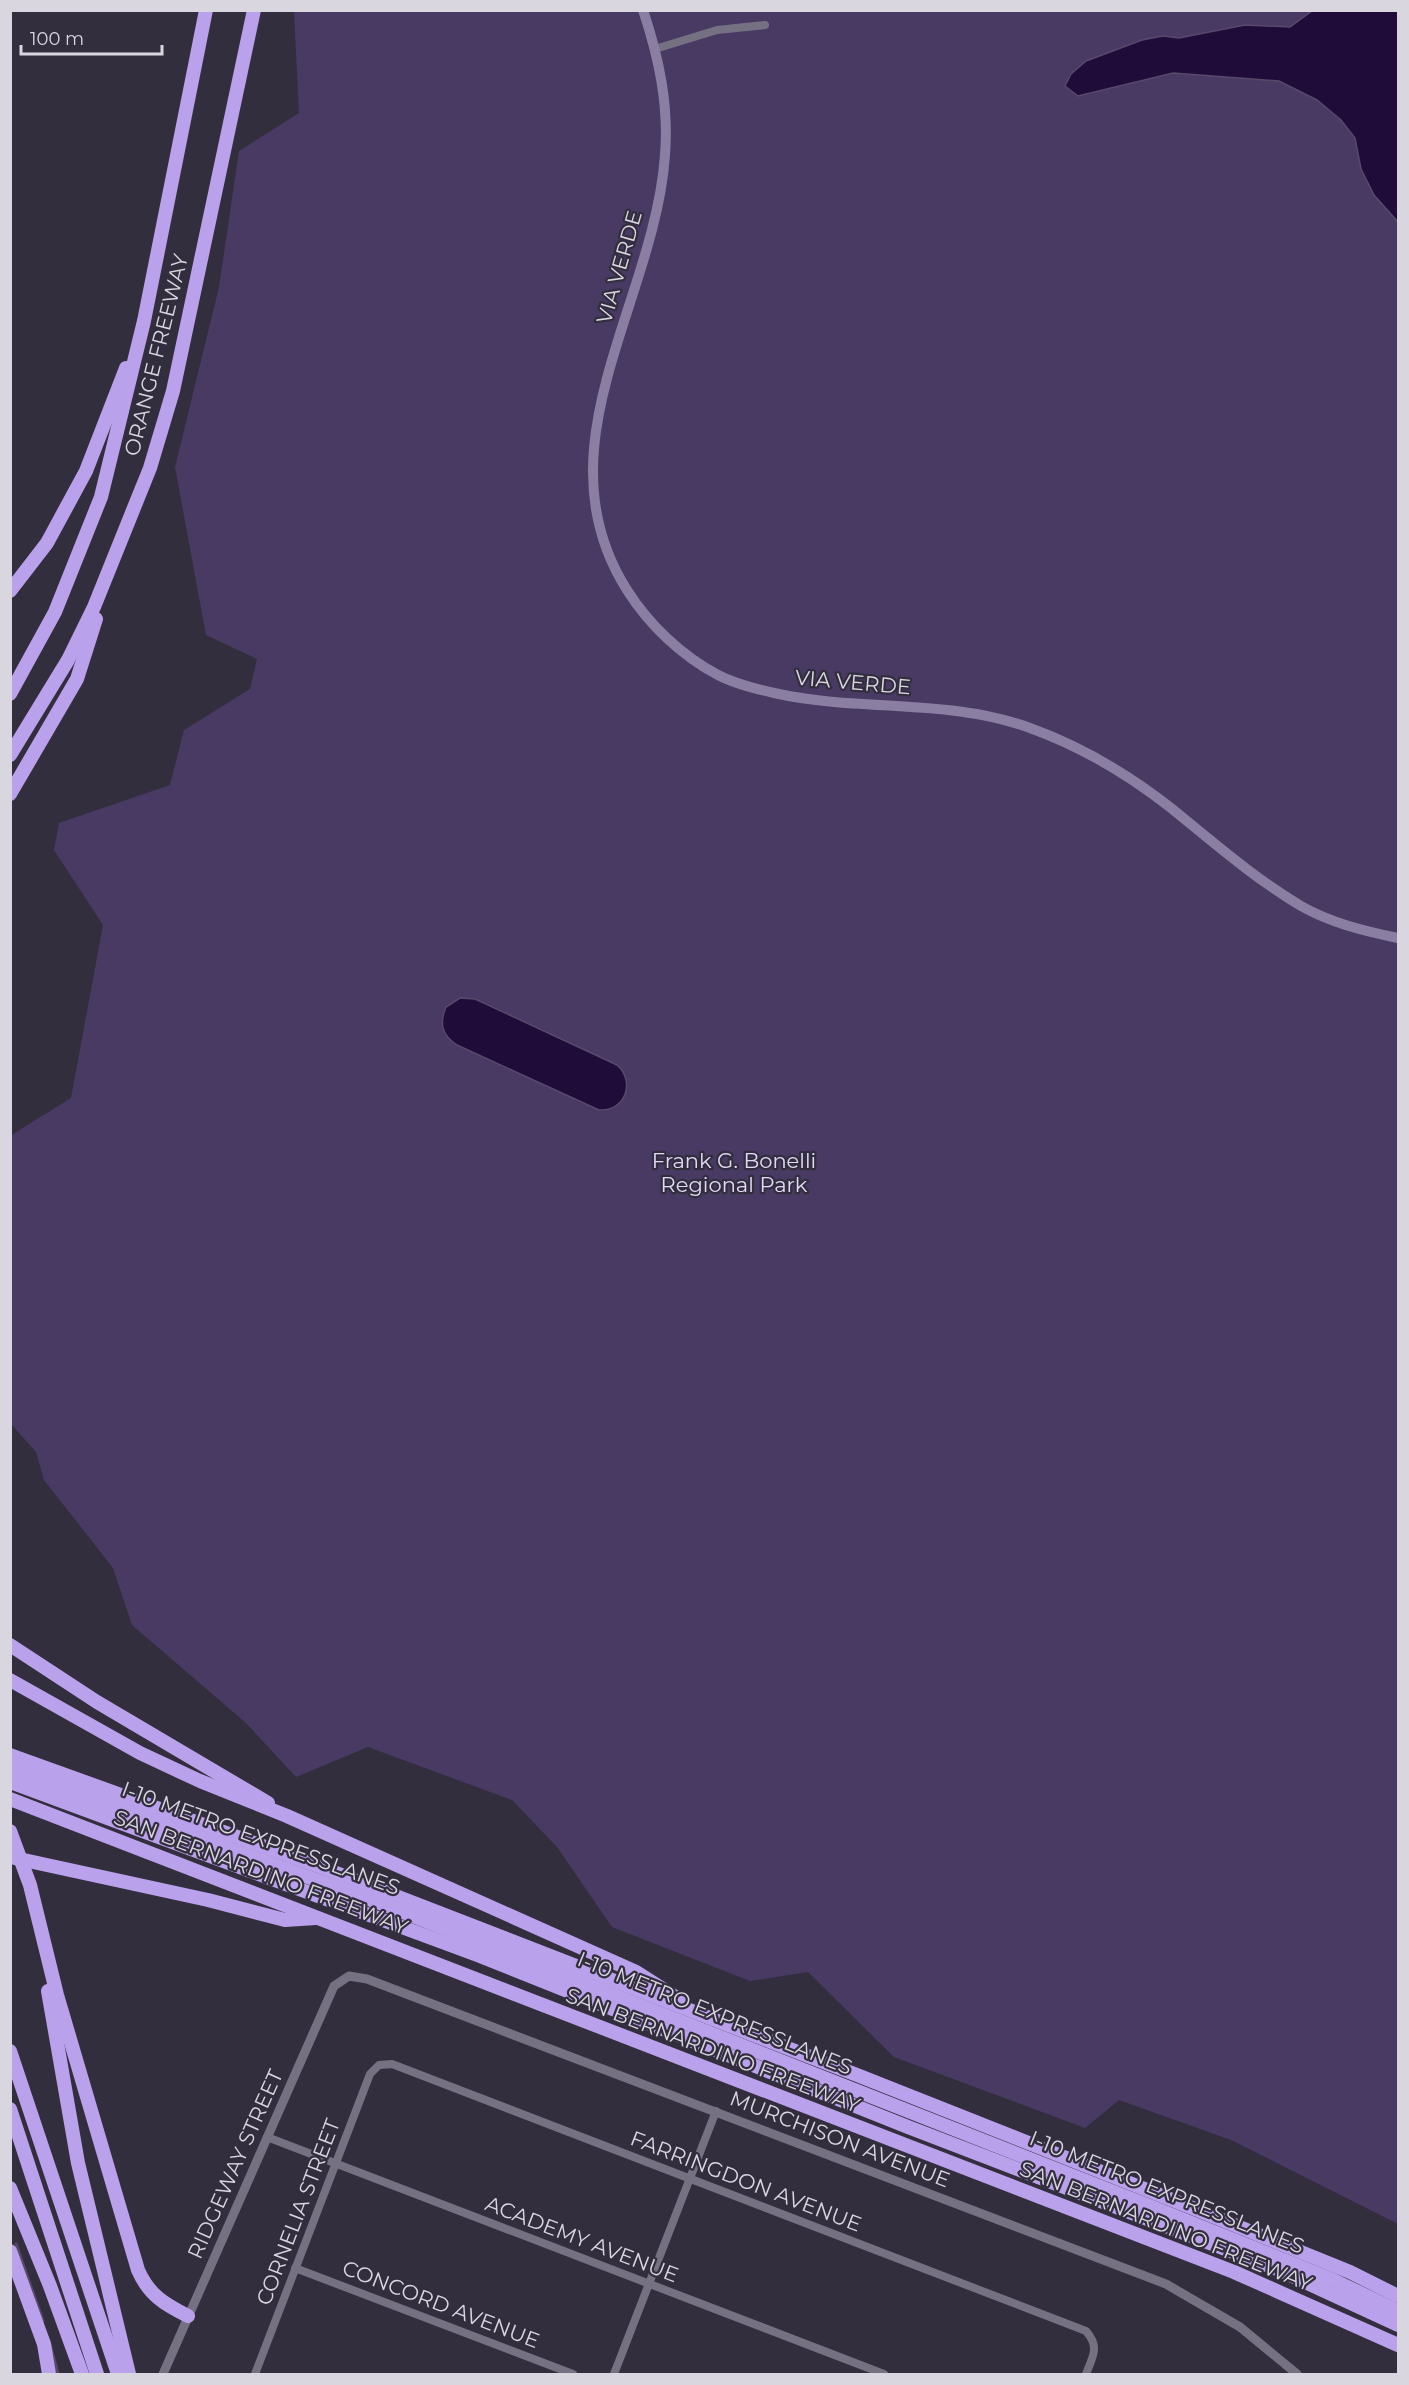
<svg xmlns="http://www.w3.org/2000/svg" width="1409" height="2385" font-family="Montserrat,sans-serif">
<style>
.green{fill:#493a64}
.water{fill:#200c39;stroke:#58496b;stroke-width:1.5}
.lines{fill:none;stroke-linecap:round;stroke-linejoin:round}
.stream{stroke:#58496b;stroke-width:3}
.minor{stroke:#767182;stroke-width:8}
.tertiary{stroke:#767182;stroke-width:9}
.secondary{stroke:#8a7fa2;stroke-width:10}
.motorway{stroke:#baa1eb;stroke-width:14}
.labels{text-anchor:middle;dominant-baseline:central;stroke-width:4.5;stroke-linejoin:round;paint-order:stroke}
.street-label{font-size:21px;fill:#d9d6e0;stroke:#332e3e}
.park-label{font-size:21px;fill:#e2d8f8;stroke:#332e3e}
</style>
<rect width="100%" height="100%" fill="#332e3e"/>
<path class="green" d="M294,11h1104v2213l-167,-84 -112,-40 -34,28 -191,-71 -86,-85 -58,9 -138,-54 -55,-80 -45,-47 -144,-53 -72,30 -50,-54 -114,-98 -19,-57 -69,-88 -8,-28 -25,-28 -1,-288 61,-38 32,-173 -49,-75 5,-27 111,-38 14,-55 66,-41 7,-30 -51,-24 -31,-168 44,-180 20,-136 60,-38z"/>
<g class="water">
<path d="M1312,11h86v211l-24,-27 -13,-26 -6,-31 -14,-18 -24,-20 -38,-19 -106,-8 -95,23 -13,-10 6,-12 15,-13 56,-21 21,-4 16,2 66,-13 45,2z"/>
<path d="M460,998l15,1 142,66c19,17 8,47 -18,45l-142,-65c-15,-10 -18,-21 -11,-38z"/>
</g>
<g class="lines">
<g class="stream">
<path d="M16,2244l27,77"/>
<path d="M50,2344l8,30"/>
</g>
<g class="minor">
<path d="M655,49l62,-19 48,-5"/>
<path d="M267,2137l617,237"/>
<path d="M295,2268l278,106"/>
<path d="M255,2374l115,-300 9,-9 13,-1 694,267c14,16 7,25 0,43"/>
<path d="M614,2374l102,-263"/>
</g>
<path class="tertiary" d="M163,2374l171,-388 15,-10 18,3 799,305 74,43 57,47"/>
<path class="secondary" d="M643,10c16,48 26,95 22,145 -10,147 -129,292 -38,435 22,35 55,66 91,85 17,9 38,14 56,18 85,19 174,5 256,35 50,18 99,47 141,80 42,34 83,70 130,98 30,17 63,25 97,32"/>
<g class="motorway">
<path d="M10,591l37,-48 39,-72 40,-103"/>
<path d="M10,694l45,-82 46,-115 43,-176 62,-311"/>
<path d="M10,755l58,-95 26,-53 56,-139 23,-77 81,-381"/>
<path d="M10,794l67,-115 19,-60"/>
<path d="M10,1645l87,57 171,101"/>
<path d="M10,1680l130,73 60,28 87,35 349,156 47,30"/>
<path d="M10,1755l316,114 531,206 338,134 155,63 48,24"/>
<path d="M10,1769l375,136 767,302 181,73 65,31"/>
<path d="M10,1782l470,174 428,171 369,142 121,56"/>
<path d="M10,1799l1224,473 164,73"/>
<path d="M10,1831l20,54 27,110 81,275c11,25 26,34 50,46"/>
<path d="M10,1857l198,43 77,20 31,-2"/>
<path d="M48,1991l30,172 51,211"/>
<path d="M10,2051l108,323"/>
<path d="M10,2109l87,265"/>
<path d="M10,2188l40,98 32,88"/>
<path d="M10,2251l34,93 5,30"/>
</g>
</g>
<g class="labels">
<g class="street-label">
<text transform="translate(619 267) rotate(-74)">VIA VERDE</text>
<text transform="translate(156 355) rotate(-76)">ORANGE FREEWAY</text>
<text transform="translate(853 682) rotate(5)">VIA VERDE</text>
<text transform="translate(261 1838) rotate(20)">I-10 METRO EXPRESSLANES</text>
<text transform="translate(261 1872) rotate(21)">SAN BERNARDINO FREEWAY</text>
<text transform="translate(715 2013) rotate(22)">I-10 METRO EXPRESSLANES</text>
<text transform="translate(713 2050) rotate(21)">SAN BERNARDINO FREEWAY</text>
<text transform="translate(840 2139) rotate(21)">MURCHISON AVENUE</text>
<text transform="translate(235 2164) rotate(-66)">RIDGEWAY STREET</text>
<text transform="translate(746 2181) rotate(21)">FARRINGDON AVENUE</text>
<text transform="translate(1167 2192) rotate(22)">I-10 METRO EXPRESSLANES</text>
<text transform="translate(298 2212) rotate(-69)">CORNELIA STREET</text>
<text transform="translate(1166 2226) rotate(22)">SAN BERNARDINO FREEWAY</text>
<text transform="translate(582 2239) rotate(21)">ACADEMY AVENUE</text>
<text transform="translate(441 2304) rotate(21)">CONCORD AVENUE</text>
</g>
<g class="park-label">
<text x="734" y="1160">Frank G. Bonelli<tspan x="734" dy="24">Regional Park</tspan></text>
</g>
</g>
<rect width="1409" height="2385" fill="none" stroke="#d9d6e0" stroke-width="24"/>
<path d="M21 45v9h141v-9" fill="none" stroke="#d9d6e0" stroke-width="3"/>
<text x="30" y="45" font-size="18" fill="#d9d6e0" stroke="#332e3e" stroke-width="4.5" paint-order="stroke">100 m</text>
</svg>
